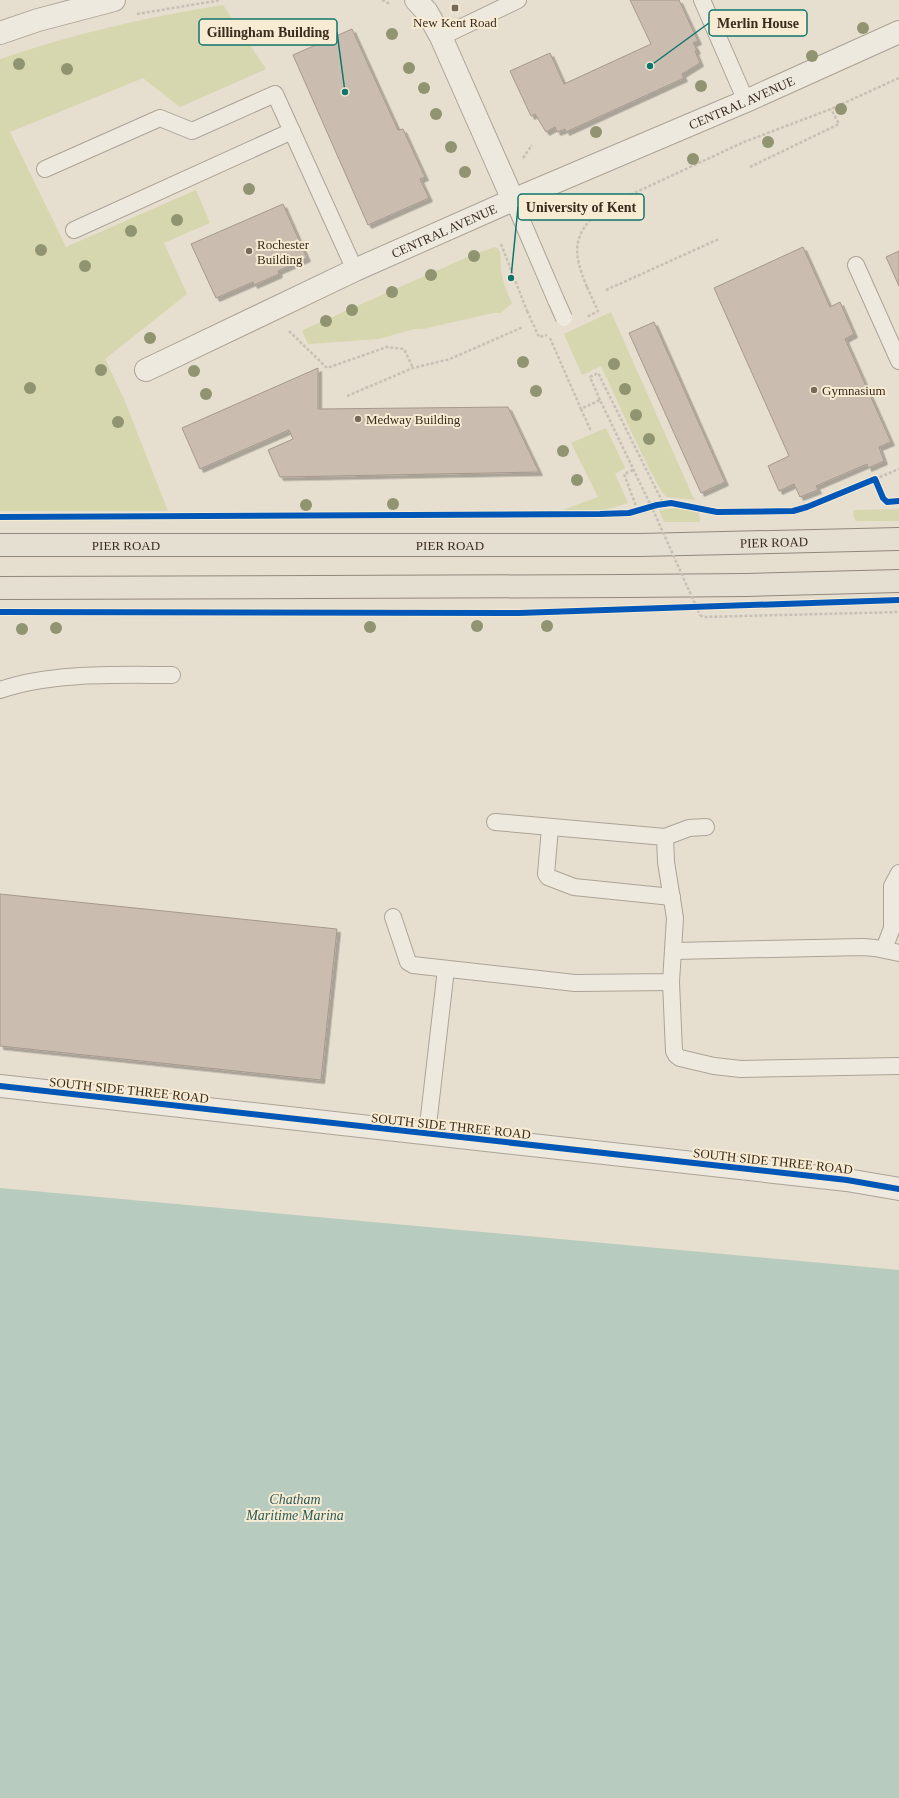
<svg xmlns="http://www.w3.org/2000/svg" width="899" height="1798" font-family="'Times New Roman',serif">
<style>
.green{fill:#d6d6af}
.water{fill:#b8cbbf}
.building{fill:#cabcae;stroke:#a6998d;filter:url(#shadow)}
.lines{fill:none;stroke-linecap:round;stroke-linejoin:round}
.lane-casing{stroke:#aba396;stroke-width:18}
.street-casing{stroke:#aba396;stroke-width:24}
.primary-casing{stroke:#91887d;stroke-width:24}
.path{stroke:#c7c0b6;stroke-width:2.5;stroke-dasharray:3 2;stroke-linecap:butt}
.lane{stroke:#eee9df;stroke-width:16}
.street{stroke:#eee9df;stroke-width:22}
.primary{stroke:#e5dfd1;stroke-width:22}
.lane-bridge-casing{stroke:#aba396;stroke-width:18;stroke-linecap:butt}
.path-bridge{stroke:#c7c0b6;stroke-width:2.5;stroke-dasharray:3 2;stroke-linecap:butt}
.lane-bridge{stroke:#eee9df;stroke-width:16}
.cycleway-casing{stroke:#f7ecd3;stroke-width:8}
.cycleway{stroke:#0057b8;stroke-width:6}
.tree{fill:#919470}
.poi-dot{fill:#766a5c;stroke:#f7ecd3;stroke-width:1.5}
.labels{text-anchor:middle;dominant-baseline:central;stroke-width:4;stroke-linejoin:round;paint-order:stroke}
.poi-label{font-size:13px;fill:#3a2b1e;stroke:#f7ecd3;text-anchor:start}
.street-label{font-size:13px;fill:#3a2b1e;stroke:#f7ecd3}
.water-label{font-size:14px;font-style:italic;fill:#2c5b57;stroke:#f7ecd3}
.leader{fill:none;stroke:#0f766e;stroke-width:1.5}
.callout-dot{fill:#0f766e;stroke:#f7ecd3;stroke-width:1.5}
.callout{fill:#f7ecd3;stroke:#0f766e;stroke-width:1.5}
.callout-label{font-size:14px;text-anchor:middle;font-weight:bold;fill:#3a2b1e}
</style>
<defs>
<filter id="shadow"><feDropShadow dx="3.5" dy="3.5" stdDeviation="0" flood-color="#0004"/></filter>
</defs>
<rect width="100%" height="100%" fill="#e6dece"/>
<g class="green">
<path d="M223,5l43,64 -86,38 -37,-29 -133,54 56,115 130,-57 14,33 -46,20 23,51 -82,65 19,40 44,112h-168v-452c73,-25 146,-42 223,-54z"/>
<path d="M495,247l4,2c3,7 1,15 2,22 2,11 6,21 11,32l-11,10h-8l-70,16h-9l-35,10 -71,5 -6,-13 1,-1 169,-75z"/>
<path d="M611,312l82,185 3,3 -29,-3c-10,-5 -57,-113 -66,-131l-19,9 -18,-41z"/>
<path d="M606,428l19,40 -10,6 13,29 -23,7h-42l35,-13 -27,-54z"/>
<path d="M680,508l19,5 1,9h-36l-5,-12z"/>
<path d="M899,509v12h-42l-3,-1 1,-1 -2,-4 1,-5z"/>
</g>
<path class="water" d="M0,1188l899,82v528h-899z"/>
<g class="building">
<path d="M630,0h49l19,41 -5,2 4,7 -2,1 5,12 -18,11 2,4 -118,54 -1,-3 -8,3 -2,-5 -9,5 -11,-18 -4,2 -21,-45 40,-18 14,31 87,-40z"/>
<path d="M352,29l46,101 5,-1 22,48 -5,2 9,19 -61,27 -75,-170z"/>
<path d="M283,204l24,54 -29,13 1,3 -25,11 -1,-3 -37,16 -25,-54z"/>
<path d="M803,247l27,60 10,-5 14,32 -9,5 46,103 -12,5 5,14 -16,7 -1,-4 -51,22 2,4 -18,7 -6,-13 -15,7 -11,-25 21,-10 -75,-168z"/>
<path d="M899,251v35l-13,-29z"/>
<path d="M654,322l71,160 -24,11 -72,-160z"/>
<path d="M318,368v41l190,-2 31,65 -259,5 -12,-27 25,-11 -4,-9 -89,39 -18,-41z"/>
<path d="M0,894l337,35 -16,151 -321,-34z"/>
</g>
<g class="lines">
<defs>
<g id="lane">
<path d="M702,0l44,101"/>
<path d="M441,37l77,-37"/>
<path d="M45,169l115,-51 32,13 83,-37 80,176"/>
<path d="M513,200l43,100"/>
<path d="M74,230l218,-99"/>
<path d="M856,265l43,96"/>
<path d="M0,690c51,-18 118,-15 172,-15"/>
<path d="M550,828l-4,46 2,3 26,10 98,10"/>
<path d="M665,837l24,-9 17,-1"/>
<path d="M393,917l15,45 5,3 162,18 96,-1 4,-64 -9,-56 -1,-25 -170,-15"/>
<path d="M884,949l8,-21v-42l7,-13"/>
<path d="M673,951l190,-4 12,1 24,5"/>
<path d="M671,982l3,69 2,4 4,3 34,8 27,3 158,-3"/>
<path d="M427,1134l19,-165"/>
</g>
<g id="street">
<path d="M416,0l11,12 14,25 72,163"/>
<path d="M0,33l38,-13 76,-20"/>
<path id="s1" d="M146,370l209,-100 158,-70 233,-99 153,-69"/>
<path d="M0,1086l847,94 52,9"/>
</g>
<g id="primary">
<path id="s2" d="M0,545h640l259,-6"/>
<path d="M0,588l626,-2 120,-1 153,-4"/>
</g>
</defs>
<use href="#lane" class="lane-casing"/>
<use href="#street" class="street-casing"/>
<use href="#primary" class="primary-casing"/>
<g class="path">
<path d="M382,0l8,4"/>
<path d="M137,14l84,-14"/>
<path d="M523,158l9,-13"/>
<path d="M750,167l89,-43 -8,-15"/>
<path d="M580,212l10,7"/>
<path d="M501,244l26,67"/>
<path d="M587,287c-15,-36 -15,-52 15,-79l142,-66 87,-33 68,-31"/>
<path d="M606,290l113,-51"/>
<path d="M289,331l38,37 60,-21 17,2 9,19"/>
<path d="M347,396l66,-28 37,-9 73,-32"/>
<path d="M600,400l-10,-23 8,-4 65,130"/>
<path d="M581,409l10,22"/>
<path d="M633,470l-9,4 12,32"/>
<path d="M875,479l24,-10"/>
<path d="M700,615l3,2 196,-5"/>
</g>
<use href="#lane" class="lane"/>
<use href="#street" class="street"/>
<use href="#primary" class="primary"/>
<defs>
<path id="lane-bridge" d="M556,300l8,18"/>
</defs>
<use href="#lane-bridge" class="lane-bridge-casing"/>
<g class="path-bridge">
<path d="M587,287l11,24 -11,6"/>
<path d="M527,311l12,26 8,-2"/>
<path d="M550,338l31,71 19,-9 53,110 47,105"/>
</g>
<use href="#lane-bridge" class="lane-bridge"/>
<defs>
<g id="cycleway">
<path d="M0,517l600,-3 29,-1 28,-8 14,-2 46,9 76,-1 14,-4 68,-28 8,19 4,4 12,-1"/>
<path d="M0,612l519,1 380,-13"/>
<path d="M0,1086l847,94 52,9"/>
</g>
</defs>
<use href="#cycleway" class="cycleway-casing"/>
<use href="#cycleway" class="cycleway"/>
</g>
<g class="tree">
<circle cx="863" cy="28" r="6"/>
<circle cx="392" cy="34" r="6"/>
<circle cx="812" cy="56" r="6"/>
<circle cx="19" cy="64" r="6"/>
<circle cx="409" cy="68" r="6"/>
<circle cx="67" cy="69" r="6"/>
<circle cx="701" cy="86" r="6"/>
<circle cx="424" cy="88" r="6"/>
<circle cx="841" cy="109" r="6"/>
<circle cx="436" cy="114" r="6"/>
<circle cx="596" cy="132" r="6"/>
<circle cx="768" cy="142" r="6"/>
<circle cx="451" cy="147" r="6"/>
<circle cx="693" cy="159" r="6"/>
<circle cx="465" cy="172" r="6"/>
<circle cx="249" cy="189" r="6"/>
<circle cx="177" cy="220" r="6"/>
<circle cx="131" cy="231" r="6"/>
<circle cx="41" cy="250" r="6"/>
<circle cx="474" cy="256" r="6"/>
<circle cx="85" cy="266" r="6"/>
<circle cx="431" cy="275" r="6"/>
<circle cx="392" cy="292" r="6"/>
<circle cx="352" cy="310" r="6"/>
<circle cx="326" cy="321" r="6"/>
<circle cx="150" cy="338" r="6"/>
<circle cx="523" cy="362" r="6"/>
<circle cx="614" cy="364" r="6"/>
<circle cx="101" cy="370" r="6"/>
<circle cx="194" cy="371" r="6"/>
<circle cx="30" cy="388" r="6"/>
<circle cx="625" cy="389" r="6"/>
<circle cx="536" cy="391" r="6"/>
<circle cx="206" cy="394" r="6"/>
<circle cx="636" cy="415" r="6"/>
<circle cx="118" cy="422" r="6"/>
<circle cx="649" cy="439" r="6"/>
<circle cx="563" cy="451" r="6"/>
<circle cx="577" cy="480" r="6"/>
<circle cx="393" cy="504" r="6"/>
<circle cx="306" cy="505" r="6"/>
<circle cx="477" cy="626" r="6"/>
<circle cx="547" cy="626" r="6"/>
<circle cx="370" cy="627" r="6"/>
<circle cx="56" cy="628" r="6"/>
<circle cx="22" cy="629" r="6"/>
</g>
<g class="poi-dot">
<rect x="451" y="4" width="8" height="8" rx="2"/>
<circle cx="249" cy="251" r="4"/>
<circle cx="814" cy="390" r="4"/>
<circle cx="358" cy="419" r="4"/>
</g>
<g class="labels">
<g class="poi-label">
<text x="455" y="22" text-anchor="middle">New Kent Road</text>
<text x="257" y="244">Rochester<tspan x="257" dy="15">Building</tspan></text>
<text x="822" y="390">Gymnasium</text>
<text x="366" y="419">Medway Building</text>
</g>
<g class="street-label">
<text stroke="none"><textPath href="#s1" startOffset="653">CENTRAL AVENUE</textPath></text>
<text stroke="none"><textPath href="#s1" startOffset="329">CENTRAL AVENUE</textPath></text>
<text stroke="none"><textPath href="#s2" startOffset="774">PIER ROAD</textPath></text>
<text stroke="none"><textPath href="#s2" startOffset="126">PIER ROAD</textPath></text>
<text stroke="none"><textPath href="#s2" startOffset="450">PIER ROAD</textPath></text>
<text transform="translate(129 1090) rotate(6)">SOUTH SIDE THREE ROAD</text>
<text transform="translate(451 1126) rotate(6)">SOUTH SIDE THREE ROAD</text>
<text transform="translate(773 1161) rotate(6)">SOUTH SIDE THREE ROAD</text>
</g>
<g class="water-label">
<text x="295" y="1499">Chatham<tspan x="295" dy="16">Maritime Marina</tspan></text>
</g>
</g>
<path class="leader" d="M650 66L709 23M345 92L337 32M511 278L518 207"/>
<g class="callout-dot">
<circle cx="650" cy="66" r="4"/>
<circle cx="345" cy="92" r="4"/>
<circle cx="511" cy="278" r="4"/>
</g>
<g class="callout">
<rect x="709" y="10" width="98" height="26" rx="4"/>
<rect x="199" y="19" width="138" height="26" rx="4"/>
<rect x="518" y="194" width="126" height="26" rx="4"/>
</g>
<g class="callout-label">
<text x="758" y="28">Merlin House</text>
<text x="268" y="37">Gillingham Building</text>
<text x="581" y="212">University of Kent</text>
</g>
</svg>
